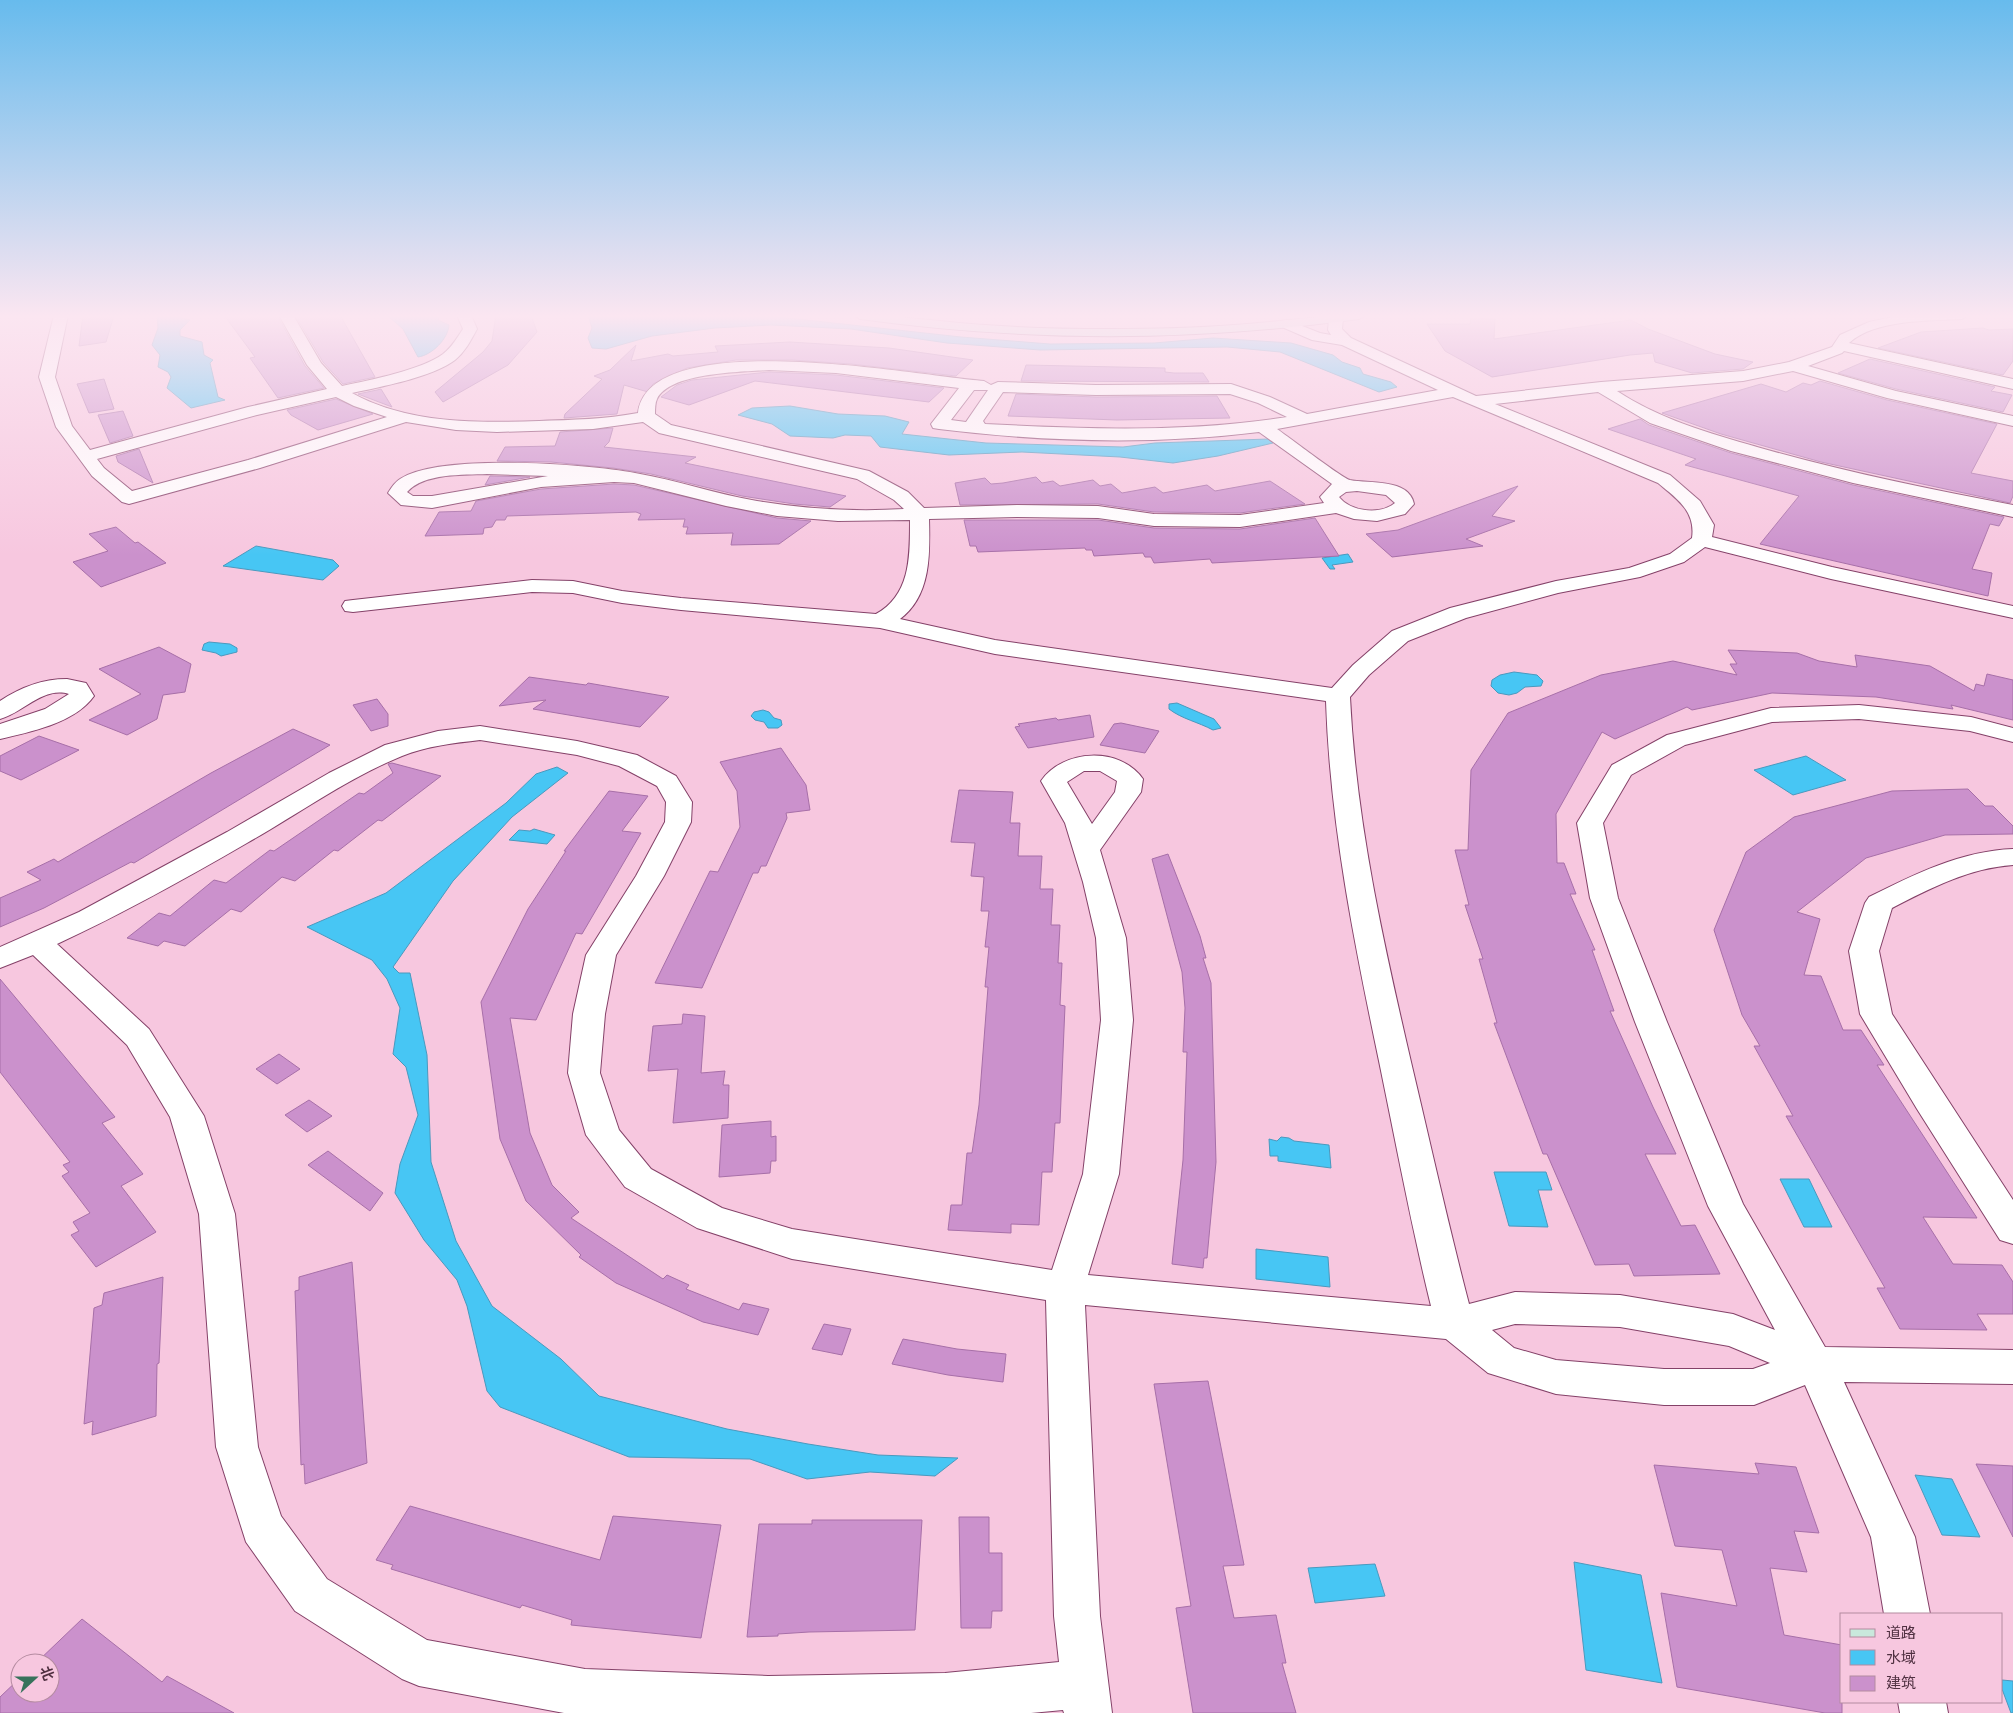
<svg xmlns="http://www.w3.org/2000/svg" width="2013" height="1713" font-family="'Asap Condensed','Noto Sans SC',sans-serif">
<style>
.water{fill:#47c6f4;stroke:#4a99be}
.building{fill:#cb91cc;stroke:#a76fa8}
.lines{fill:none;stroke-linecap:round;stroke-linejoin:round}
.street-casing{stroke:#844168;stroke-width:2}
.secondary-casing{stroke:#844168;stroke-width:2}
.street{fill:#fff;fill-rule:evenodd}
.secondary{fill:#c9e8dc;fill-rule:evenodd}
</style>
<rect width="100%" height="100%" fill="#f7c7df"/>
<g class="water">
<path d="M157,315h23l1,3 9,2 -10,10v6l22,6 2,13 9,5 -3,3 8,34 7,3 -34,8 -24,-20 4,-11 -3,-5 -10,-5 2,-12 -8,-10 6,-17z"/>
<path d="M387,315h53l-2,5 11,5c-1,14 -17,30 -31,32l-15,-28z"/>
<path d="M588,315l182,1 191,21 89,7 104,-1 59,-5 78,5 42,12 9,7 18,6 3,6 28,8 6,5 -18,5 -99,-40 -53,-5 -187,3 -93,-7 -96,-14 -80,-4 -56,3 -63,8 -46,13 -14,-1 -4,-10 4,-10z"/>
<path d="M790,406l48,8 47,2 24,6 -7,12 84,9 137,4 32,-4 113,-4 5,4 -55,13 -45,7 -53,-6 -98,-5 -73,3 -69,-8 -9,-11 -26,-1 -12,3 -43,-2 -18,-12 -34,-9 14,-7z"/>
<path d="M256,546l77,14 6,6 -16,14 -100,-14z"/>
<path d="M1348,554l5,8 -21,3 3,4h-5l-8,-11z"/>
<path d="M209,642l21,2 7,4v4l-16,4 -5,-3 -14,-3 2,-6z"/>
<path d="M1514,672l23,3 6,6 -2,5 -16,1 -8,6 -8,2 -11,-2 -7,-7 1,-6 8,-5z"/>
<path d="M1177,703l37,16 7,9 -8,2c-15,-8 -31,-11 -44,-21v-5z"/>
<path d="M763,710l6,2 5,6 7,2 1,5 -4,3h-10l-4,-6 -9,-2 -4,-4 3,-4z"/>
<path d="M1806,756l40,24 -53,15 -39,-25z"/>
<path d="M557,767l11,6 -56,44 -59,64 -60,86 6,6h11l17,82 4,107 25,79 36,65 69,53 38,37 128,33 81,15 70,11 80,3 -23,18 -65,-4 -63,7 -57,-20 -121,-2 -129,-50 -13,-16 -20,-85 -10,-26 -33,-40 -29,-47 5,-29 18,-49 -12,-48 -13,-13 7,-46 -13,-29 -15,-19 -65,-33 79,-34 120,-90 30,-29z"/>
<path d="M534,829l21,6 -8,9 -38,-4 10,-10 11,1z"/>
<path d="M1281,1137l8,1 5,3 35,4 2,23 -53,-7v-5h-8l-1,-17 8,2z"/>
<path d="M1494,1172h52l6,18h-14l10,37 -39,-1z"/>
<path d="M1780,1179h29l23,48h-28z"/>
<path d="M1256,1249l72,8 2,30 -74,-8z"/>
<path d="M1915,1475l37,4 28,58 -38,-2z"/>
<path d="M1574,1562l67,13 21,108 -76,-13z"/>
<path d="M1375,1564l10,32 -70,7 -7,-35z"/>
<path d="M2002,1680l11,1v32h-2l-9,-24z"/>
</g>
<g class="building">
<path d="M83,315h31l-8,27 -27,4z"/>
<path d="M224,315h53l28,51 19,22 -46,10 -28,-40 5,-1z"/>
<path d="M295,315h45l35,62 -32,7 -20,-22z"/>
<path d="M496,315h35l6,17 -29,33 -65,37 -8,-10 48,-40 9,-11z"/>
<path d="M1471,318l24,1 -1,20 137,-19 17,9 67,25 38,8 -10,7 -51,4 -37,-11 -2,-9 -23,2 -138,22 -47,-26 -18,-27h43z"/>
<path d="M1983,328l6,2 24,-1v32l-10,14 -125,-27 43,-16z"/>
<path d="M790,342l99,6 84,12 -17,16 -105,-12 -59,-4h-56l-49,8 -34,16 -5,8 -24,-7 -7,29 -53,4 1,-4 37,-35 -8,-3 16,-6 26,-25 -5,16 37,-7 5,2 45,-4 -3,-6z"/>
<path d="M1870,359l125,28 -4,4 21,4 -9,17 -107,-23 -58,-16z"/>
<path d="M1026,365l139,3v4l9,1h29l6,9 -188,-1z"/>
<path d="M769,372l67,3 108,13 -15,14 -174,-21 -66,24 -28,-8 16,-12 15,-5z"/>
<path d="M104,379l10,30 -25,4 -12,-29z"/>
<path d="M1820,381l67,19 110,24 -26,49 42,8v15l-3,7 -189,-41 -100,-28 -59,-21 99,-29 25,8 17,-9 8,2z"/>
<path d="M381,389l11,18 -34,-13 19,-4z"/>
<path d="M1016,394l80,3 121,-1 13,22 -113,2 -109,-4z"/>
<path d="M336,399l37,15 -55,16 -27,-15 -4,-5z"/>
<path d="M123,411l10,25 -23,7 -12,-28z"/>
<path d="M1640,419l9,6 82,28 122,32 151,32 -5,9 -9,-2 -18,45 20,4 -4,23 -228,-52 39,-48 -114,-31 11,-6 -88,-30z"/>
<path d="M613,428l-4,14 -5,5 92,10 -11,6 161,33 -16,11 -36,-3 -52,-8 -91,-22 -38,-6 -62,-6 -54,-1 8,-14 50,-1 5,-14z"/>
<path d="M139,449l14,34 -35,-21 -2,-6z"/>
<path d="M490,476l40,1 -45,8z"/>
<path d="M1036,477l6,6 11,-2 7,5 33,-6 7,6 11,-2 11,9 33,-6 8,6 44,-8 8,6 55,-10 35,23 -65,9 -86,-1 -56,-8 -138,1 -5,-22 30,-5 6,6 12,-1z"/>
<path d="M614,484l20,1 143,33 34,3 -32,23 -48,1 2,-12 -47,1 2,-7h-5l2,-8 -47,1 3,-6 -5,-2 -129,4 -2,4h-9l-4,7 -8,1 -1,6 -58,2 14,-24 32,-1 5,-10 65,-12z"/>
<path d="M1518,486l-26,30 23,5 -49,18 17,7 -91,11 -26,-23 32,-4z"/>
<path d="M1315,518l24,38 -127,7 -2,-4 -56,4 -3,-6h-6l-2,-4 -49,3 -2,-6h-6l-1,-2 -107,4 -2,-6h-6l-6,-26h134l56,8 86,1z"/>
<path d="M116,527l19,16 3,-1 28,21 -65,24 -28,-25 35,-11 -19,-17z"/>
<path d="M159,647l32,17 -6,28 -22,3 -6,24 -30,16 -38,-15 52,-26 -42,-25z"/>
<path d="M1728,650l69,3 22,8 38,6 -2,-12 75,11 44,25 2,-7 8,2 3,-12 26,6v40l-62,-15 2,4 -77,-12 -104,-4 -80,17 -5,-3 -72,32 -13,-7 -46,82 1,49h7l12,31h-6l25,56h-3l22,61h-4l43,96 23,47h-31l36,72 14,-1 25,49 -86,2 -5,-12 -34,1 -48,-111h-4l-49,-131h3l-18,-64h4l-18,-54h4l-14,-55h13l3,-80 37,-57 93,-38 72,-14 64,14 -7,-11h7z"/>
<path d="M529,677l57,8 2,-2 81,14 -29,30 -107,-18 13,-9 -47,6z"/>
<path d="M377,699l11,15v12l-17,5 -18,-26z"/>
<path d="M1090,715l4,22 -66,11 -13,-21 5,-1 -2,-2 38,-6 2,2z"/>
<path d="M1121,723l38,8 -14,22 -45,-8 14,-21z"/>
<path d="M293,729l37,16 -196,118 -3,-1 -87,46 -44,19v-29l41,-18 -14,-8 27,-13 4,3 153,-89z"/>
<path d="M39,736l40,14 -58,30 -21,-9v-15z"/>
<path d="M781,748l25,37 4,25 -24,3 1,5 -21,48h-5l-3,7h-5l-51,115 -47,-5 55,-112 8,1 22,-45 -3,-36 -17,-29z"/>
<path d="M392,763l49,13 -59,45 -4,-1 -40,31 -4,-1 -39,31 -13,-4 -41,35 -10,-3 -46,37 -21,-5 -6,5 -31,-8 32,-25 11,3 44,-36 12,3 44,-33 4,1 85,-58 5,1 29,-21 -5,-9z"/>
<path d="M1968,789l17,17h8l20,20v8l-68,1 -79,23 -69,54 23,7 -16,56 17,1 22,54h18l23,35h-7l100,153 -54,-1 30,47 49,1 11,17v32h-36l10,16 -87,-1 -23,-41h8l-99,-172h7l-39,-70h6l-18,-31 -28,-85 32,-78 48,-35 98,-26z"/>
<path d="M959,790l54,2 -3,31h10l-2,33h24l-2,33h13l-2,36h9l-2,38h4l-2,42 5,1 -5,117h-5l-3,49h-10l-3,53 -28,-1v9l-63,-3 3,-25h11l5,-52h5l7,-48 9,-118h-3l4,-40h-4l4,-36h-8l3,-34 -13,-1 4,-33 -24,-1z"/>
<path d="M609,791l39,5 -26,35 19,2 -59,101 -6,-1 -40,87 -26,-2 20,115 22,52 27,27 -8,6 92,61 4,-4 22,10 -3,4 53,21 4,-7 26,6 -11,26 -55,-13 -87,-39 -37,-26 2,-2 -55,-54 -26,-62 -19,-137 47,-93 38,-58h-2z"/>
<path d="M1168,854l32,82 6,22h-3l8,25 5,179 -9,96h-3l-1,10 -31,-4 11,-104 4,-108h-4l2,-44 -3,-36 -30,-113z"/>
<path d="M0,979l115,138 -13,6 41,51 -22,12 35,46 -60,35 -25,-32 8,-4 -6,-9 17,-9 -28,-37 7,-4 -6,-7 7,-3 -70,-90z"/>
<path d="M683,1014l22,2 -4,57 24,-2 -2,14h6l-1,33 -55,5 5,-54 -30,2 5,-45 29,-2z"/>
<path d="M279,1054l21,15 -23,15 -21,-15z"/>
<path d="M309,1100l23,16 -25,16 -22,-17z"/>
<path d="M771,1121v16l5,-1v25h-5l-1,12 -51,4 3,-52z"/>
<path d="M328,1151l55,42 -13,18 -62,-46z"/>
<path d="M352,1262l15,201 -62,21 -1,-20 -3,1 -6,-174 4,-1v-13z"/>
<path d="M163,1277l-4,86 -2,1 -1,52 -64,19 1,-14 -9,3 10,-116 8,-3 2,-12z"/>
<path d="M824,1324l27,5 -9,26 -30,-6z"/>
<path d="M903,1339l54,10 49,5 -3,28 -55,-7 -56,-11z"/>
<path d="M1208,1381l36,184 -21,1 11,52 42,-3 10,48h-4l14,50h-103l-17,-105 15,-2 -37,-222z"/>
<path d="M1755,1463l41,4 23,66 -25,-2 13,41 -37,-4 14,67 58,10v68h-17l-148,-26 -16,-94 76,13 -15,-56 -47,-4 -21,-81 105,9z"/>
<path d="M1976,1464l37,2v71z"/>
<path d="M410,1506l190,54 13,-44 108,9 -20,113 -130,-13 1,-5 -50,-15 -2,3 -129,-39 2,-4 -17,-5z"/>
<path d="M959,1517h30v36h13v58h-10l-1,17h-30z"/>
<path d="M812,1520h110l-7,110 -106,2 -31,2v2l-31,1 12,-113h53z"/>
<path d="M82,1619l80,63 5,-6 67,37h-234v-16l20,-19v15h30v-30h-14z"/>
</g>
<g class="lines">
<defs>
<g id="street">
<path d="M54,315h14l-13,62 17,49 18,24 158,-43 79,-18 -20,-24 -28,-50h14l28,48 21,23c28,-6 79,-16 101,-32 9,-7 14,-16 20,-25l-6,-14h14l6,14c-6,11 -12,23 -22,31 -22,17 -75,27 -103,33 56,31 126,30 187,28 33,-1 67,-2 99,-8 11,-90 285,-36 346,-32l7,4 7,-3 98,3 135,-1 39,13 37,17 131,-24 -96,-45 -30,-5 -30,-13 -2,-3 2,-3 5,-1 33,13 11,2 -3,-5 1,-11 5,-4 7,1 2,3 -1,10 9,9 125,58 125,-14 142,-11 46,-9 43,-15 8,-12 29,-13 33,-7h67l-7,4c-33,2 -87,0 -113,24l164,36v10l-169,-38 -2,2 -34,13 88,25 117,25v10l-126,-28 -94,-27 -50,10 -126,10c42,28 92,42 140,56 84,24 170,42 256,58v12l-160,-34 -122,-32 -81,-28 -52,-31 -103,12 175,71 30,26 14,24 -2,12 120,30 181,39v12l-182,-39 -126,-32 -21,15 -44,15 -82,16 -92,25 -58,23 -39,34 -19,22c6,124 33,244 61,365 19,80 37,162 58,242l46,-12 105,3 113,19 42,16 -67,-124 -73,-184 -45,-124 -13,-75 35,-58 55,-30 104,-27 88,-3 112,12 42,11v14l-43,-11 -111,-12 -87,3 -87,23 -54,30 -28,48 15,75 49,124 76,182 82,143 188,3v34l-169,-2 71,155 15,77h-46l-13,-77 -66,-152 -51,20h-90l-108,-11 -68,-21 -42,-34 -361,-34 15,311 12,97h-48l-1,-3 -32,3h-467l-145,-27 -17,-7 -107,-68 -49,-69 -30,-95 -17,-233 -29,-97 -43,-72 -94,-90 -33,13v-21l79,-35 148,-80 102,-59 56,-28 53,-14 42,-5 97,15 60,14 39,21 16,26 -1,20 -27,54 -48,79 -11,59 -5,59 19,57 32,39 71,39 70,21 260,41 31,-96 18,-154 -5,-82 -13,-56 -18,-59 -24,-42c22,-32 79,-35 102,-2l-2,13 -41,58 26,88 7,82 -14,154 -31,101 343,31c-20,-81 -35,-163 -52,-245 -25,-119 -49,-238 -53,-360l-331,-47 -115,-26 -199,-18 -59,-7 -49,-10 -41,-1 -179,20 -8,-1 -3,-5 3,-5 8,-1 179,-20 41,1 49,10 59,7 195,16c35,-19 34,-59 34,-94l-72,1 -61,-5 -51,-10 -92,-23 -20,-1 -73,5 -109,21 -31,-3 -13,-12c3,-5 7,-11 12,-14 40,-26 188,-15 235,-6 41,7 81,21 122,28 48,8 98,11 147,8l-10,-9 -37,-21 -198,-46 -16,-11 -50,7 -96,3 -41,-2 -50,-8 -146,46 -131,36 -7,-2 -30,-26 -36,-49 -17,-50zM769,370l67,3 123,15 -28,36 2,4 6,1c105,13 215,16 320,3l73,52 -12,13 4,6 -84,12 -86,-1 -56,-8 -81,-1 -93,3 -16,-16 -39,-21 -198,-46 -16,-11c0,-5 0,-11 2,-15 13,-27 87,-27 112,-29zM974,390h14l-22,32 -15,-2zM1003,392l93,3 134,-1 28,9 29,14c-100,16 -201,12 -302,7l-2,-3zM336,397l18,9 33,11 -139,43 -116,31 -28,-23 -7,-9 160,-44zM1453,397l205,86c18,15 38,28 34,55l-22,16 -41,14 -73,13 -106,27 -58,23 -39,34 -21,23 -337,-48 -95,-21c31,-23 30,-65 29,-100l88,-2 81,1 56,8 86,1 96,-14 18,6 23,2 28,-7 9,-10c-5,-26 -45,-20 -64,-24 -8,-2 -61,-43 -73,-51zM487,474l61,2 -116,20h-19l-6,-4c17,-19 56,-17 80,-18zM1357,491l29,4 9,8c-14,12 -44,9 -56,-6l7,-5zM480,740l97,15 42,11 38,20 9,16 -1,20 -29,54 -50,79 -13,59 -5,59 18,62 39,52 72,41 95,31 254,41 8,316 5,46 -114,11 -177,3 -183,-7 -158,-29 -100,-61 -46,-63 -23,-69 -23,-233 -31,-98 -55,-87 -92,-85c65,-30 128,-65 190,-101 51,-29 101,-65 155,-87 25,-10 52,-13 78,-16zM1084,771h16l17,10 -2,11 -23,32 -25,-42zM1515,1324l105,3 109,19 41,17 -17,6h-89l-108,-9 -42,-12 -22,-18z"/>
<path d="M67,679l19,4 8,13c-19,27 -64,36 -94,43v-15l45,-15 24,-15c-26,-8 -46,19 -69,25v-18c21,-14 42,-22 67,-22z"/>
<path d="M2013,849v16c-44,3 -82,23 -121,43l-13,43 13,63 121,186v44l-13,-4 -83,-131 -57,-95 -11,-63 16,-48 4,-6c46,-23 92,-46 144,-48z"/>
<path d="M1898,1702h48l2,11h-48z"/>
</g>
<path id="secondary" d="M853,315c44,0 88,7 132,10 41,3 83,4 125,4 41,0 83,-1 124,-4 44,-3 88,-10 132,-10l-7,4c-171,23 -328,23 -499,0z"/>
</defs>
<use href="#street" class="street-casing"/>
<use href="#secondary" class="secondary-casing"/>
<use href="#street" class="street"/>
<use href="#secondary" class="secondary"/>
</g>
<linearGradient id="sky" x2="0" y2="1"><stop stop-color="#67bbed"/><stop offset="0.57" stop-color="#fbe6f1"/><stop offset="1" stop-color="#fbe6f1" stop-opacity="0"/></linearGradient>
<rect width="2013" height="555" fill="url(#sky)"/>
<rect x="1840" y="1613" width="162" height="90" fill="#f7c7df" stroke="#b48ba0"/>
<rect x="1850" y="1629" width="25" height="8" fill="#c9e8dc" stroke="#b48ba0"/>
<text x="1886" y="1638" font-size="15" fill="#503041">道路</text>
<rect x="1850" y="1650" width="25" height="15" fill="#47c6f4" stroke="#b48ba0"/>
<text x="1886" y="1663" font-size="15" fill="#503041">水域</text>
<rect x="1850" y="1676" width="25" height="15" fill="#cb91cc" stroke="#b48ba0"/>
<text x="1886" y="1688" font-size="15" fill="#503041">建筑</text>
<g transform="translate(35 1678) rotate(69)"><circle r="24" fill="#f7c7df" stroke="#b48ba0"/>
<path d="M0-4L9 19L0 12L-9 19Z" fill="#37725b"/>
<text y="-8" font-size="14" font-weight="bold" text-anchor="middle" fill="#503041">北</text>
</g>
</svg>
